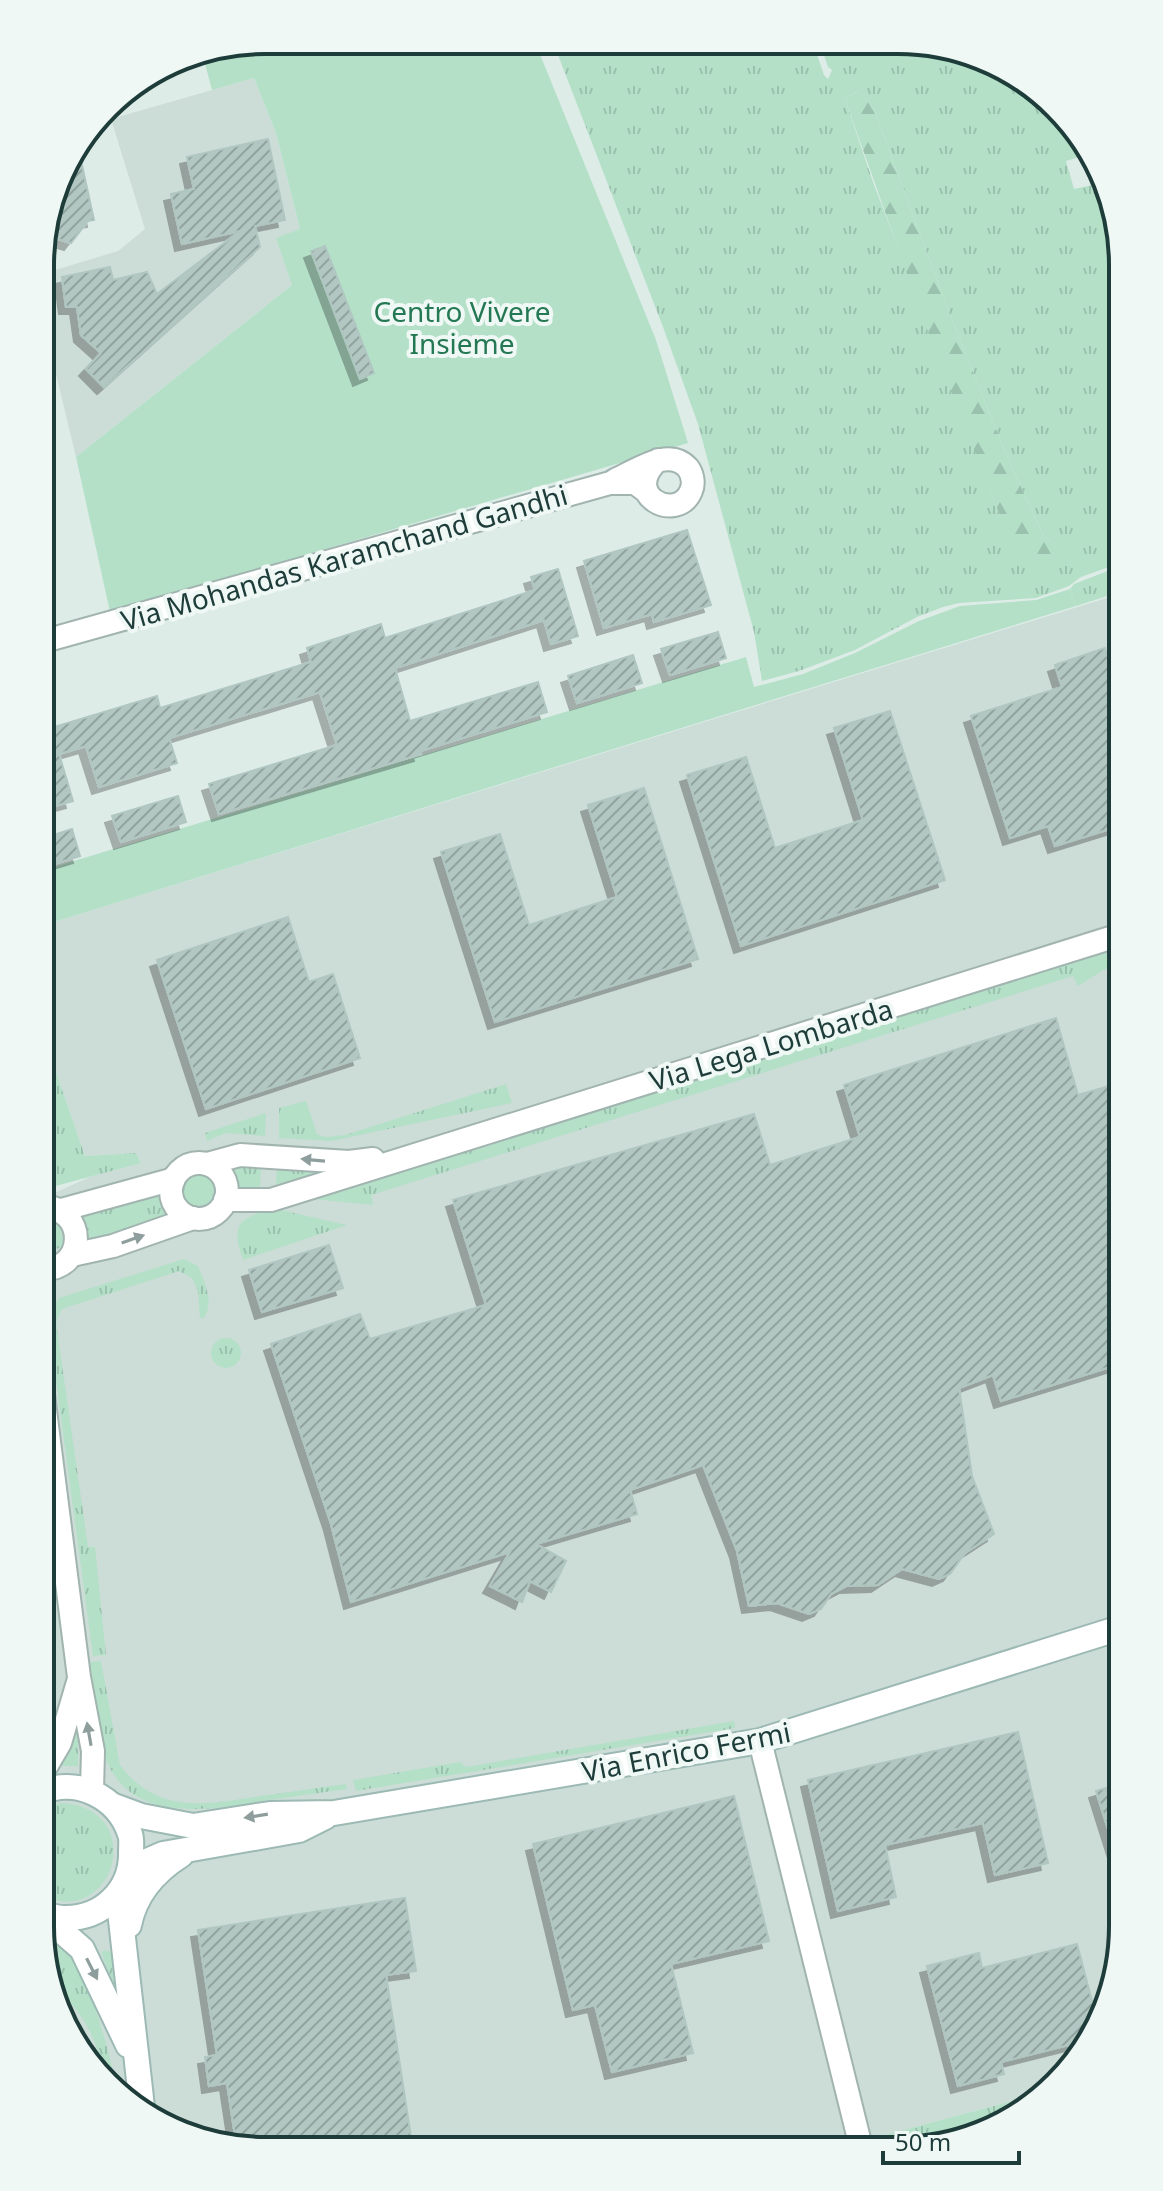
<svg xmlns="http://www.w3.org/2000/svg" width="1163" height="2191" font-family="'Noto Sans',sans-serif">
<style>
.built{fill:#ccdcd7}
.grass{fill:url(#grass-tufts);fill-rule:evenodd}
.forest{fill:url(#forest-firs)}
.green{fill:#b4e0c8}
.building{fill:url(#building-hatch);stroke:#b0c6c1;stroke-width:2;filter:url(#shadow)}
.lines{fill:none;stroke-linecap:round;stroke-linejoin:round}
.street-casing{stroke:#a1b4b0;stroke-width:26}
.secondary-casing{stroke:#9cb9b3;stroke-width:28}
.street{stroke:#fff;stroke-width:22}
.secondary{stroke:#fff;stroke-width:24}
.oneway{fill:#8e9e9c}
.labels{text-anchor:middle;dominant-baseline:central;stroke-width:8;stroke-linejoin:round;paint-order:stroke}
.park-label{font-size:28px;fill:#247853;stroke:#eff8f5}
.street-label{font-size:28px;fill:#1e3d3a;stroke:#eff8f5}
.rim{fill:none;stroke:#1e3d3a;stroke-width:4}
</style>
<defs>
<pattern id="grass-tufts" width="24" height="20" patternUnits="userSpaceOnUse" patternTransform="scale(2)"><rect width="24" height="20" fill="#b4e0c8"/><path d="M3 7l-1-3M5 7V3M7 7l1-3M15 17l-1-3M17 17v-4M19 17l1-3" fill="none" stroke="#9ac1ad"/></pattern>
<pattern id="forest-firs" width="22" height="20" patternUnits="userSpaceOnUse" patternTransform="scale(2)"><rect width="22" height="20" fill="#b4e0c8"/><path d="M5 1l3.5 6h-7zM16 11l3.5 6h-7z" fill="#9ac1ad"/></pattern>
<pattern id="building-hatch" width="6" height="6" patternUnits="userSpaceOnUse" patternTransform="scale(2)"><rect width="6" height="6" fill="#b3c7c2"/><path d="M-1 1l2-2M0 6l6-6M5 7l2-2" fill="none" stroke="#91a39f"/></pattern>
<filter id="shadow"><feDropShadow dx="-7" dy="7" stdDeviation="0" flood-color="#0004"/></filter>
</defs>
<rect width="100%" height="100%" fill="#deece8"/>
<g class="built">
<path d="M254,78l22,55 24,96 -23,10 15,46 -216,172 -34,-141v-42l76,-23 27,-22 -34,-110z"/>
<path d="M1123,593l-1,1348 -46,122 -45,33 -161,43 2,12 -637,-2 -118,-54 -65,-97 -12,-72v-166l17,-32 -17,-166 1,-363 51,-23 49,-13 -5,-10 -51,3 -32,-93 -12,-80v-57z"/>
</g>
<g class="grass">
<path d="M553,42l260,1 11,32 4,4 4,-9 -4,-3 -8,-24 66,1 3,9 32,-9h20l106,52 39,59 -20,6 8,28 28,-6 21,84v295l-42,15 -12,9 -33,12 -77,5 -16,4 -26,10 -62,33 -56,21 -37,10 -8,-49 -56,-208 -35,-97zM858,91l16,18 73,198 59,147 38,83 40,22 -84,-43 -127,-334 -28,-83z"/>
<path d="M1123,565v26l-47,15 -6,-17 4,-5z"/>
<path d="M1123,947v11l-45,28 -5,-10 -702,219 2,10 -60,-6z"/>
<path d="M41,983l12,80 32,93 51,-3 5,10 -100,27z"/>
<path d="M506,1084l6,19 -181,38 -52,-3v-30l27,-7 11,33 8,3 20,-2z"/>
<path d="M266,1113l-1,23 -39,-3 -19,8 -2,-8z"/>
<path d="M261,1163l-1,25c-13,1 -22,3 -30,-9l3,-15z"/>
<path d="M277,1165l40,3v7l-41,9z"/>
<circle cx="199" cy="1190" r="21"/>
<path d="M153,1190l19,25 -96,30 -7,-28z"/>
<path d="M272,1208l75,17 -104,35c-13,-37 -4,-41 29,-52z"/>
<path d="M57,1215l8,32 -24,5v-33z"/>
<path d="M184,1259l14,7c6,16 17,36 6,52h-4l-2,-27 -6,-13 -13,-7 -117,38 -6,13 32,225h7l11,108 -13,1 -45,-335 3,-11 8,-12z"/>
<circle cx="226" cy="1353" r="15"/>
<path d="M101,1661l19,104c39,51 86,39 141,31 28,-4 57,-8 85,-12l1,5c-26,4 -52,7 -78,11 -50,8 -127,25 -158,-30 -15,-28 -16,-77 -21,-108z"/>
<path d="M78,1706v60h-19z"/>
<path d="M734,1721l1,7 -379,63 -3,-11 107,-18 6,5z"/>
<path d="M60,1803c89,3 56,128 -20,92v-85z"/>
<path d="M40,1925c8,6 19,11 25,19 23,28 47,115 53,152 -16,-20 -18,-48 -31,-70 -11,-22 -37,-40 -41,-64l5,-6 -7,-7z"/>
<path d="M106,1950l6,3 8,48 -19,-49z"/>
<path d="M1031,2096l-61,43 -72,12h-26l-2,-12z"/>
</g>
<path class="forest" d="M858,91l16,18 73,198 59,147 38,83 41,22 -24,5 -30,-4 -10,-10 -21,-34 -77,-197 -78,-220z"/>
<g class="green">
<path d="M265,40l270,2 121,298 32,103 -578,169 -34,-155 216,-172 -16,-47 24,-9 -24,-96 -22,-55 -42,12 -10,-38z"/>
<path d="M1070,589l6,17 -1035,320v-55l705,-214 8,30 49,-13 52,-21 64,-32 41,-15 76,-6z"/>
</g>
<g class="building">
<path d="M268,139l17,81 -30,6 5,21 -156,140 -18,-18 15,-16 -20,-18 -4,-28h-11l-4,-30 48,-10 3,13 34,-8 10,22 83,-63 -58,13 -11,-50 23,-5 -7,-32z"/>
<path d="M78,147l16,73 -6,1 -17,22 -23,-7 -5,-5 20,-66z"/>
<path d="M325,246l49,127 -14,6 -49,-128z"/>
<path d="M687,530l24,75 -57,17 -2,-8 -48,14 -20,-67z"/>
<path d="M558,569l20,67 -27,8 -7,-24 -149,48 15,53 128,-39 9,30 -127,39 1,3 -202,60 -10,-30 128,-39 -17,-53 -151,46 8,25 -78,24 -13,-41 -27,8 14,47 -32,9v-79l116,-35 3,12 151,-46 -4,-14 74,-24 4,14 150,-48 -4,-13z"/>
<path d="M718,632l8,26 -56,17 -9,-26z"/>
<path d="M1105,648l6,21 12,-3v159l-68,21 -7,-20 -38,12 -39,-122 91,-29 -7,-22z"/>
<path d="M633,655l9,28 -65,20 -9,-27z"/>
<path d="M890,711l55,169 -204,66 -54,-171 59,-18 29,91 88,-28 -29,-92z"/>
<path d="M644,788l54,171 -203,63 -54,-170 59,-18 29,91 88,-28 -29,-92z"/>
<path d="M178,796l8,26 -65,20 -9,-26z"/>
<path d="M72,829l8,27 -39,12v-29z"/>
<path d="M288,917l21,65 24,-8 27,84 -154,51 -49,-149z"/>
<path d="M1056,1018l22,77 45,-13v281l-122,38 -8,-26 -34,13 13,88 22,58 -29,19 -15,21 -11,5 -37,-10 -24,16 -32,1 -15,8 -10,15 -12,5 -32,-11 -28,3 -12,-55 -34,-86 -73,25 7,24 -101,30 30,17 -15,31 -21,-11 -8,21 -32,-16 20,-34 -159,50 -20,-78 -60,-180 89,-30 10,25 116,-34 -33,-105 301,-86 16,51 90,-28 -16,-52z"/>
<path d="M329,1245l14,43 -81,24 -13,-42z"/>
<path d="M1018,1732l30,131 -53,12 -12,-52 -98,22 11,52 -58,14 -30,-131z"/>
<path d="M1123,1783l-1,81h-3l-23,-73z"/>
<path d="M734,1796l35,145 -98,23 22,89 -81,19 -17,-67 -22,5 -40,-166z"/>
<path d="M405,1898l11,73 -30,4 27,175 -176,-1 -10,-66 -18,3 -4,-29 12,-2 -19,-125z"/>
<path d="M1077,1944l18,69 -10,28 -84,21 3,12 -46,12 -31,-120 52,-13 3,15z"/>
</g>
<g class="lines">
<defs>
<g id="street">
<path d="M615,480c21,-9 54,-34 73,-12 5,7 6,16 3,23 -14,33 -71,4 -33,-31"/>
<path d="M41,642l569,-159h25l11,8"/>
<circle cx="199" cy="1191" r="28"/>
<path d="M207,1164l33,-9 109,7 24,-3"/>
<path d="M225,1200h46l852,-266"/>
<path d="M61,1210l113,-31"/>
<path d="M72,1255l41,-9 80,-28"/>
<path d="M41,1269c45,3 48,-61 0,-63"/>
<path d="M41,1379l38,298 14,74 -1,40"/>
<path d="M760,1741l102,410"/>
<path d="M40,1777l20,-34 18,-61"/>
</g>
<g id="secondary">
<path d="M114,1806l27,10 52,10 77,-12 64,-1 426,-72 363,-114"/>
<path d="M131,1868l32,-14 136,-24 26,-13"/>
<path d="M122,1890l-2,21 22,196"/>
<path d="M40,1913c8,2 16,5 24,5 38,1 68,-28 67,-66 0,-5 1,-13 -1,-18 -12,-37 -54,-58 -90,-41"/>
<path d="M42,1914l40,35 46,96"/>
<path d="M129,1925c6,-31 25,-53 52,-70"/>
</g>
</defs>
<use href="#street" class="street-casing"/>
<use href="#secondary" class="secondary-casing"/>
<use href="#street" class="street"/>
<use href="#secondary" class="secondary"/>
</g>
<defs><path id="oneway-solid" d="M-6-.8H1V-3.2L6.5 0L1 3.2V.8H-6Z" transform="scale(2)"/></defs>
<g class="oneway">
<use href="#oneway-solid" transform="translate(313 1160) rotate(-175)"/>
<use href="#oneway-solid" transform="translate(133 1239) rotate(-19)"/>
<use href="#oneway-solid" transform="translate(89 1734) rotate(-100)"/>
<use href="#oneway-solid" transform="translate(256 1816) rotate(171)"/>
<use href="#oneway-solid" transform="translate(92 1969) rotate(63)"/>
</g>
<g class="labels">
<g class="park-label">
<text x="462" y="311">Centro Vivere<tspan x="462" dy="32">Insieme</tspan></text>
</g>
<g class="street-label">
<text transform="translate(344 557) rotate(-16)">Via Mohandas Karamchand Gandhi</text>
<text transform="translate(771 1044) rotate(-17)">Via Lega Lombarda</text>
<text transform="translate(686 1751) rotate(-11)">Via Enrico Fermi</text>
</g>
</g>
<path d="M0 0H1163V2191H0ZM265 54H898A211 211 0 0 1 1109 265V1926A211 211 0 0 1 898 2137H265A211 211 0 0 1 54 1926V265A211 211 0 0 1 265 54Z" fill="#eff8f5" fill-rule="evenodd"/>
<path class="rim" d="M265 54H898A211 211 0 0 1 1109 265V1926A211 211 0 0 1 898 2137H265A211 211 0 0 1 54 1926V265A211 211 0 0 1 265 54Z"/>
<path d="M883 2151v12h136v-12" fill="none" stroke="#1e3d3a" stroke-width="4"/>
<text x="895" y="2151" font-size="24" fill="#1e3d3a" stroke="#eff8f5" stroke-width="6" paint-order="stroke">50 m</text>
</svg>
